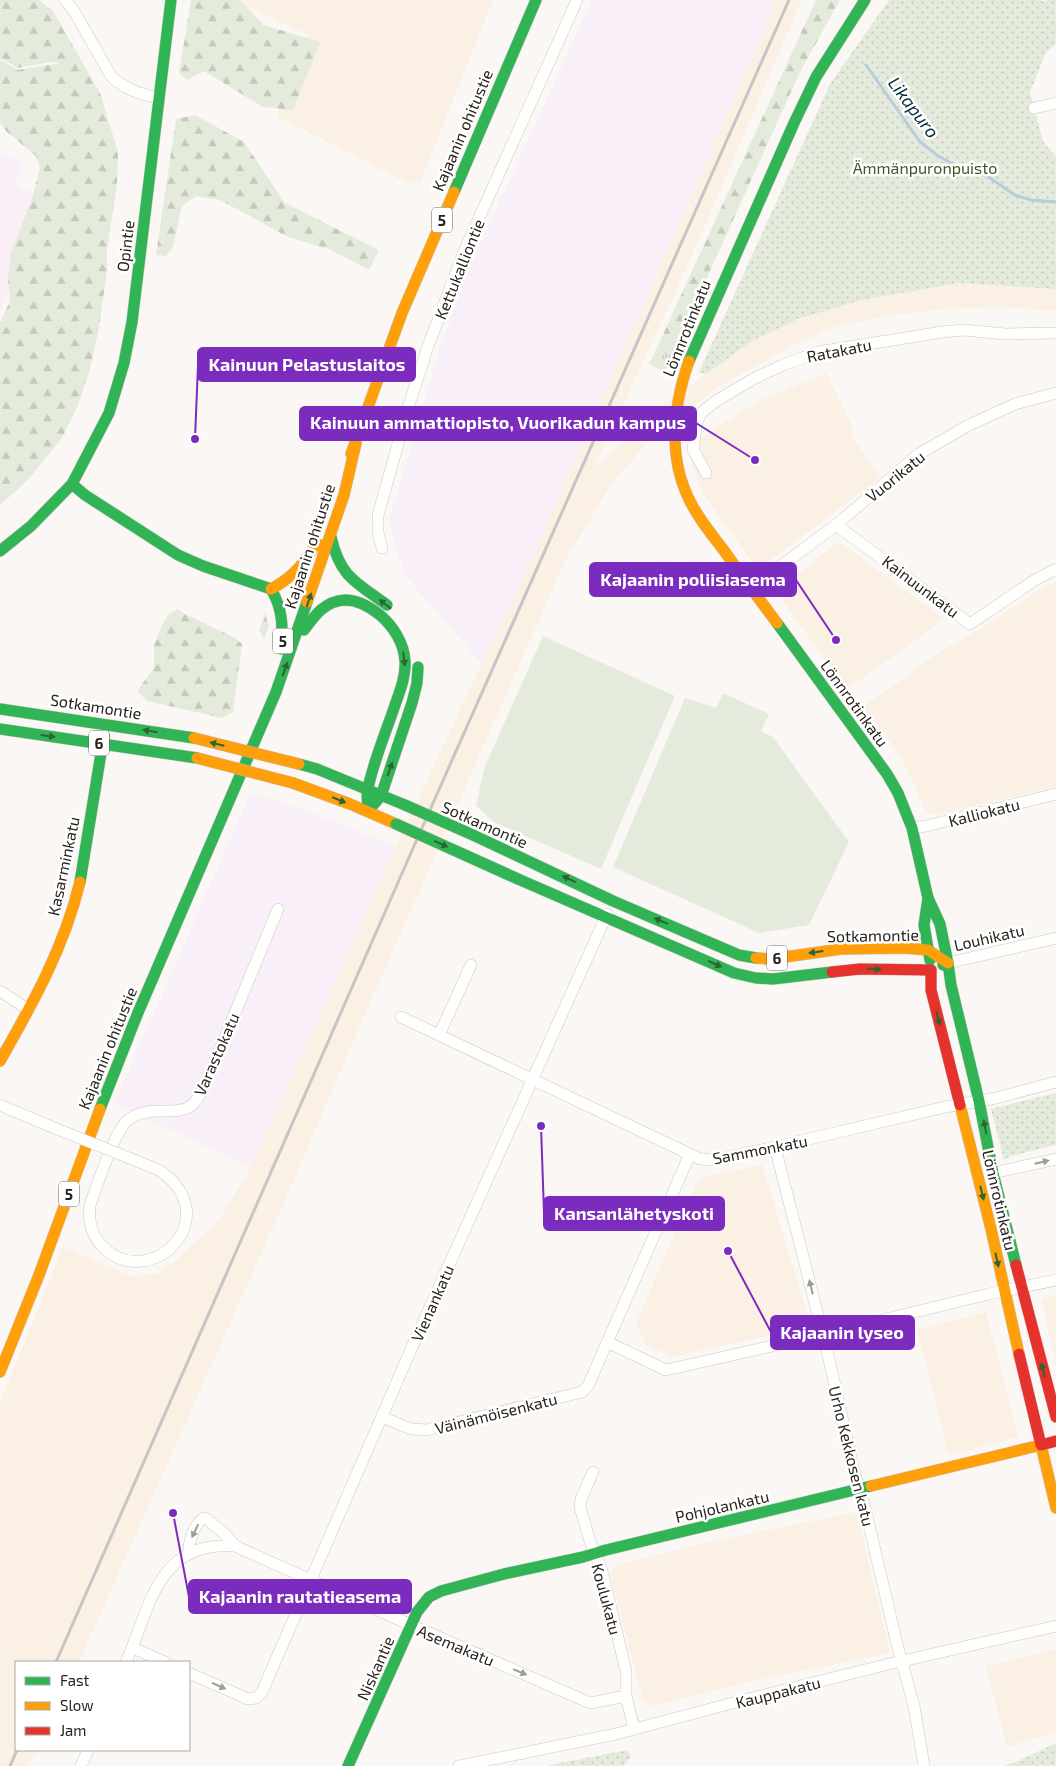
<svg xmlns="http://www.w3.org/2000/svg" width="1056" height="1766" font-family="'Exo 2',sans-serif">
<style>
.built{fill:#fbf0e4}
.industrial{fill:#f8eff9}
.medical{fill:#faeff7}
.grass{fill:url(#grass-tufts)}
.forest{fill:url(#forest-firs)}
.park{fill:url(#park-dots)}
.garden{fill:#e5ebdc}
.lines{fill:none;stroke-linecap:round;stroke-linejoin:round}
.stream{stroke:#b8cddc;stroke-width:3}
.street-casing{stroke:#cdc9c4;stroke-width:12}
.fast-casing{stroke:#cdc9c4;stroke-width:12}
.slow-casing{stroke:#cdc9c4;stroke-width:12}
.jam-casing{stroke:#cdc9c4;stroke-width:12}
.street{stroke:#fefefd;stroke-width:11}
.fast{stroke:#30b455;stroke-width:11}
.slow{stroke:#ff9f0a;stroke-width:11}
.jam{stroke:#e5322d;stroke-width:11}
.rail{stroke:#c6c5c4;stroke-width:3}
.street-bridge-casing{stroke:#cdc9c4;stroke-width:12;stroke-linecap:butt}
.fast-bridge-casing{stroke:#c4b8b5;stroke-width:12;stroke-linecap:butt}
.slow-bridge-casing{stroke:#c4b8b5;stroke-width:12;stroke-linecap:butt}
.street-bridge{stroke:#fefefd;stroke-width:11}
.fast-bridge{stroke:#30b455;stroke-width:11}
.slow-bridge{stroke:#ff9f0a;stroke-width:11}
.oneway{fill:#2c6436}
.oneway2{fill:#9e9b98}
.labels{text-anchor:middle;dominant-baseline:central;stroke-width:5;stroke-linejoin:round;paint-order:stroke}
.shield{fill:#fff;stroke:#696561;stroke-width:1}
.shield-label{font-size:15px;font-weight:bold;fill:#29231d}
.street-label{font-size:16px;fill:#29231d;stroke:#fff}
.park-label{font-size:16px;fill:#415727;stroke:#fff}
.water-label{font-size:18px;font-style:italic;fill:#012d44;stroke:#fff}
.leader{fill:none;stroke:#7b2cbf;stroke-width:2}
.callout-dot{fill:#7b2cbf;stroke:#fff;stroke-width:2}
.callout{fill:#7b2cbf;stroke:#7b2cbf;stroke-width:2}
.callout-label{font-size:18px;text-anchor:middle;font-weight:bold;fill:#fff}
</style>
<defs>
<pattern id="grass-tufts" width="24" height="20" patternUnits="userSpaceOnUse" patternTransform="scale(1.25)"><rect width="24" height="20" fill="#e5ebdc"/><path d="M3 7l-1-3M5 7V3M7 7l1-3M15 17l-1-3M17 17v-4M19 17l1-3" fill="none" stroke="#c4c9bc"/></pattern>
<pattern id="forest-firs" width="22" height="20" patternUnits="userSpaceOnUse" patternTransform="scale(1.25)"><rect width="22" height="20" fill="#e5ebdc"/><path d="M5 1l3.5 6h-7zM16 11l3.5 6h-7z" fill="#c4c9bc"/></pattern>
<pattern id="park-dots" width="8" height="8" patternUnits="userSpaceOnUse" patternTransform="scale(1.25)"><rect width="8" height="8" fill="#e5ebdc"/><path d="M2 2h.1M6 6h.1" fill="none" stroke="#c4c9bc" stroke-width="1.8" stroke-linecap="round"/></pattern>
</defs>
<rect width="100%" height="100%" fill="#faf7f4"/>
<g class="built">
<path d="M234,0h259l-73,183h-12l-131,-67 32,-81z"/>
<path d="M777,0h25l-121,280 -88,189 64,-60 95,-68 46,-22 64,-19 97,-17 97,6v22l-55,-4 -59,2 -50,6 -54,11 -38,16 -79,43 -66,49 -44,50 -46,77 -192,435 -79,184 -215,482h-63v88h22l-9,16h-29v-363l63,-156 67,29 28,-2 23,-18 39,-37 31,-52 145,-321 139,-295z"/>
<path d="M826,373l27,55 -2,8 30,41 -123,93 -56,-78 -12,-36 7,-15 60,-39z"/>
<path d="M839,542l104,76 -5,6 -92,66 -62,-88 -4,-15z"/>
<path d="M1056,582v205l-121,28 -7,-3 -4,-4 -17,-39 -21,-33 -22,-27 2,-4 74,-53 45,-26 54,-36z"/>
<path d="M762,1165l49,161 -139,31 -27,-13 -9,-20 62,-145 3,-2z"/>
<path d="M1056,1295v73l-14,-69z"/>
<path d="M986,1312l32,125 -69,18 -32,-126z"/>
<path d="M857,1512l33,141 -132,27 -104,26 -11,-6 -33,-127 5,-7 103,-26z"/>
<path d="M1056,1649v83l-49,15 -21,-81z"/>
</g>
<g class="industrial">
<path d="M592,0h185l-242,551 -53,113 -78,-90 -15,-53 51,-173 32,-86z"/>
<path d="M250,794l37,9 109,43 -145,321 -137,-63z"/>
</g>
<path class="medical" d="M0,152l25,11 -11,20 32,17 -46,112z"/>
<path class="grass" d="M676,346l-8,22 -7,2 -12,-6 7,-14 9,4z"/>
<g class="forest">
<path d="M0,0h39l14,11 47,82 18,59 -1,32 -10,66v20l-8,58 -9,41 -12,36 -16,33 -35,43 -27,24v-183l10,-21 -2,-22 3,-26 21,-54 8,-31 -4,-12 -29,-24 -7,-9v-62h3l14,9 44,-7 -10,-1 -34,6 -14,-9 -3,1z"/>
<path d="M191,0h49l24,25 56,17 -27,68 -30,-3 -59,-36 -17,9 -8,-7z"/>
<path d="M816,0h24l-39,70 -125,276 -11,8 -9,-4z"/>
<path d="M195,115l49,27 41,61 94,47 -10,20 -38,-20 -43,-13 -68,-37 -24,-4 -14,10 -9,41 -7,9 -10,-1 20,-136z"/>
<path d="M178,609l5,4 52,25 7,6 -9,68 -11,6 -75,-17 -10,-10 17,-23v-22l8,-21 6,-10z"/>
<path d="M265,613l4,14 -5,12 -5,-9z"/>
</g>
<g class="park">
<path d="M889,0h151l5,2 1,-2h10v44l-10,8 -16,40 13,49 13,16v132l-97,-6 -97,17 -64,19 -46,22 -46,33 -7,-2 131,-288z"/>
<path d="M1056,1093v52l-45,11 -7,4 -13,-51z"/>
<path d="M1056,1743v23h-54l14,-4z"/>
<path d="M627,1750l4,6 -7,10h-79z"/>
</g>
<g class="garden">
<path d="M543,636l132,60 -74,173 -109,-48 -16,-16 9,-39z"/>
<path d="M723,693l46,21 -8,17 12,6 76,105 -40,83 -50,8 -146,-66 72,-169 31,10z"/>
</g>
<g class="lines">
<path class="stream" d="M866,65l54,77 17,13 19,11 31,10 28,19 16,5 25,2"/>
<defs>
<g id="street">
<path d="M65,0l9,11 37,65c13,13 29,18 47,22"/>
<path d="M1034,108l22,-5"/>
<path d="M706,473l-13,-24 4,-28 5,-9 14,-11 39,-23 28,-13 35,-13 124,-20 22,-2 41,4 51,-1"/>
<path d="M836,525l134,99 65,-44 21,-11"/>
<path d="M382,548l-4,-15v-18l31,-110 19,-59 38,-99 111,-247"/>
<path d="M750,589l86,-64 83,-71 48,-28 48,-22 41,-11"/>
<path d="M912,828l14,-2 130,-32"/>
<path d="M948,963l108,-25"/>
<path d="M0,991l29,19"/>
<path d="M401,1017l299,142 14,1 61,-13 170,-40 51,-9 60,-16"/>
<path d="M439,1035l32,-70"/>
<path d="M0,1105l57,24"/>
<path d="M775,1147l52,203 27,121 11,37 32,136 17,62 10,60"/>
<path d="M159,1170c70,48 -10,123 -56,77 -12,-12 -15,-26 -13,-42 7,-19 24,-74 38,-85 20,-16 46,-3 63,-14 7,-5 11,-16 15,-23l72,-174"/>
<path d="M993,1173l63,-14"/>
<path d="M607,1342l59,28 146,-33 177,-43 67,-14"/>
<path d="M382,1417l29,12 15,1 156,-38 6,-6 102,-232"/>
<path d="M593,1472l-12,27 -1,8 10,34 12,30 24,100v25l8,33"/>
<path d="M189,1554c-1,-11 5,-29 14,-36l4,1 19,16 9,11"/>
<path d="M133,1648l32,14"/>
<path d="M126,1662c25,-55 30,-121 109,-116l176,79 179,78 36,-7"/>
<path d="M189,1673l59,26 8,-1 6,-6 154,-354 191,-424"/>
<path d="M81,1766l7,-16"/>
<path d="M459,1766l157,-32 113,-30 160,-40 167,-38"/>
</g>
<g id="fast">
<path d="M454,192l82,-192"/>
<path d="M689,361l105,-238 22,-46 49,-77"/>
<path d="M72,484l37,-71 15,-50 8,-41 39,-322"/>
<path d="M331,537c9,40 25,45 56,68"/>
<path d="M0,551l31,-25 41,-42 13,11 93,60 25,11 68,23c12,20 12,38 10,60"/>
<path d="M777,623l110,151 11,19 14,35 16,70 12,26 8,39 -5,2"/>
<path d="M304,630c11,-15 21,-29 41,-30 13,0 25,7 35,15 13,11 24,28 25,46 1,15 -5,30 -10,44 -9,27 -21,55 -27,83 -2,7 0,16 0,23"/>
<path d="M0,709l194,29"/>
<path d="M0,729l197,29"/>
<path d="M299,764l18,5 88,36"/>
<path d="M368,811l13,-15 31,-93 5,-20 1,-16"/>
<path d="M473,835l140,66 126,54 17,3"/>
<path d="M518,879l216,94 22,5 17,1 59,-7"/>
<path d="M80,882l24,-147"/>
<path d="M928,898l-4,27 6,35"/>
<path d="M948,963l3,22 28,116 14,72 23,92"/>
<path d="M100,1109l37,-94 139,-323 31,-90"/>
<path d="M348,1766l69,-154 12,-15 12,-6 63,-17 79,-17 23,-7 265,-64"/>
</g>
<g id="slow">
<path d="M689,361c-18,51 -22,107 9,154 8,13 18,25 27,37 17,24 34,47 52,71"/>
<path d="M351,454l51,-141 52,-121"/>
<path d="M271,589c23,-12 32,-25 46,-46"/>
<path d="M307,602l37,-107 12,-52"/>
<path d="M293,783l57,21 46,20"/>
<path d="M756,958l15,1 70,-10 64,-1 23,2 20,13"/>
<path d="M0,1061c33,-58 64,-113 80,-179"/>
<path d="M960,1105l31,124 28,125"/>
<path d="M0,1372l39,-97 61,-166"/>
<path d="M871,1486l170,-41 15,63"/>
</g>
<g id="jam">
<path d="M931,970v20l29,115"/>
<path d="M832,972l28,-3 71,1"/>
<path d="M1016,1265l40,152"/>
<path d="M1019,1354l22,91 15,-4"/>
</g>
</defs>
<use href="#street" class="street-casing"/>
<use href="#fast" class="fast-casing"/>
<use href="#slow" class="slow-casing"/>
<use href="#jam" class="jam-casing"/>
<use href="#street" class="street"/>
<use href="#fast" class="fast"/>
<use href="#slow" class="slow"/>
<use href="#jam" class="jam"/>
<g class="rail">
<path d="M56,1662l358,-816 375,-846"/>
<path d="M10,1766l7,-16"/>
</g>
<defs>
<path id="street-bridge" d="M57,1129l102,41"/>
<g id="fast-bridge">
<path d="M405,805l68,30"/>
<path d="M396,824l122,55"/>
</g>
<g id="slow-bridge">
<path d="M194,738l105,26"/>
<path d="M197,758l96,25"/>
</g>
</defs>
<use href="#street-bridge" class="street-bridge-casing"/>
<use href="#fast-bridge" class="fast-bridge-casing"/>
<use href="#slow-bridge" class="slow-bridge-casing"/>
<use href="#street-bridge" class="street-bridge"/>
<use href="#fast-bridge" class="fast-bridge"/>
<use href="#slow-bridge" class="slow-bridge"/>
</g>
<defs><path id="oneway-solid" d="M-6-.8H1V-3.2L6.5 0L1 3.2V.8H-6Z" transform="scale(1.25)"/></defs>
<g class="oneway">
<use href="#oneway-solid" transform="translate(309 600) rotate(-71)"/>
<use href="#oneway-solid" transform="translate(385 604) rotate(-142)"/>
<use href="#oneway-solid" transform="translate(404 659) rotate(83)"/>
<use href="#oneway-solid" transform="translate(285 669) rotate(-70)"/>
<use href="#oneway-solid" transform="translate(150 731) rotate(-170)"/>
<use href="#oneway-solid" transform="translate(48 736) rotate(7)"/>
<use href="#oneway-solid" transform="translate(217 744) rotate(-167)"/>
<use href="#oneway-solid" transform="translate(390 769) rotate(-71)"/>
<use href="#oneway-solid" transform="translate(339 800) rotate(22)"/>
<use href="#oneway-solid" transform="translate(441 844) rotate(24)"/>
<use href="#oneway-solid" transform="translate(569 879) rotate(-155)"/>
<use href="#oneway-solid" transform="translate(661 921) rotate(-157)"/>
<use href="#oneway-solid" transform="translate(816 952) rotate(172)"/>
<use href="#oneway-solid" transform="translate(715 964) rotate(24)"/>
<use href="#oneway-solid" transform="translate(874 969) rotate(2)"/>
<use href="#oneway-solid" transform="translate(938 1018) rotate(77)"/>
<use href="#oneway-solid" transform="translate(985 1127) rotate(-101)"/>
<use href="#oneway-solid" transform="translate(982 1193) rotate(76)"/>
<use href="#oneway-solid" transform="translate(997 1260) rotate(78)"/>
<use href="#oneway-solid" transform="translate(1043 1370) rotate(-105)"/>
</g>
<g class="oneway2">
<use href="#oneway-solid" transform="translate(1042 1162) rotate(-13)"/>
<use href="#oneway-solid" transform="translate(811 1287) rotate(-104)"/>
<use href="#oneway-solid" transform="translate(195 1531) rotate(115)"/>
<use href="#oneway-solid" transform="translate(520 1672) rotate(23)"/>
<use href="#oneway-solid" transform="translate(219 1686) rotate(24)"/>
</g>
<g class="labels">
<g class="shield">
<rect x="432" y="207.5" width="20" height="25" rx="4"/>
<rect x="273" y="628.5" width="20" height="25" rx="4"/>
<rect x="89" y="730.5" width="20" height="25" rx="4"/>
<rect x="767" y="945.5" width="20" height="25" rx="4"/>
<rect x="59" y="1181.5" width="20" height="25" rx="4"/>
</g>
<g class="shield-label">
<text x="442" y="220">5</text>
<text x="283" y="641">5</text>
<text x="99" y="743">6</text>
<text x="777" y="958">6</text>
<text x="69" y="1194">5</text>
</g>
<g class="street-label">
<text transform="translate(462 130) rotate(-67)">Kajaanin ohitustie</text>
<text transform="translate(125 246) rotate(-83)">Opintie</text>
<text transform="translate(459 269) rotate(-68)">Kettukalliontie</text>
<text transform="translate(686 328) rotate(-68)">Lönnrotinkatu</text>
<text transform="translate(839 350) rotate(-11)">Ratakatu</text>
<text transform="translate(895 476) rotate(-39)">Vuorikatu</text>
<text transform="translate(309 546) rotate(-72)">Kajaanin ohitustie</text>
<text transform="translate(921 586) rotate(37)">Kainuunkatu</text>
<text transform="translate(855 703) rotate(54)">Lönnrotinkatu</text>
<text transform="translate(96 706) rotate(9)">Sotkamontie</text>
<text transform="translate(984 812) rotate(-14)">Kalliokatu</text>
<text transform="translate(485 824) rotate(24)">Sotkamontie</text>
<text transform="translate(63 866) rotate(-78)">Kasarminkatu</text>
<text transform="translate(873 935) rotate(-1)">Sotkamontie</text>
<text transform="translate(989 937) rotate(-13)">Louhikatu</text>
<text transform="translate(107 1048) rotate(-68)">Kajaanin ohitustie</text>
<text transform="translate(216 1054) rotate(-66)">Varastokatu</text>
<text transform="translate(760 1149) rotate(-11)">Sammonkatu</text>
<text transform="translate(1000 1200) rotate(77)">Lönnrotinkatu</text>
<text transform="translate(432 1303) rotate(-66)">Vienankatu</text>
<text transform="translate(496 1413) rotate(-14)">Väinämöisenkatu</text>
<text transform="translate(852 1456) rotate(76)">Urho Kekkosen katu</text>
<text transform="translate(722 1506) rotate(-13)">Pohjolankatu</text>
<text transform="translate(607 1599) rotate(75)">Koulukatu</text>
<text transform="translate(456 1645) rotate(23)">Asemakatu</text>
<text transform="translate(375 1668) rotate(-66)">Niskantie</text>
<text transform="translate(778 1692) rotate(-14)">Kauppakatu</text>
</g>
<g class="park-label">
<text x="925" y="167">Ämmänpuronpuisto</text>
</g>
<g class="water-label">
<text transform="translate(914 107) rotate(53)">Likapuro</text>
</g>
</g>
<path class="leader" d="M195 439L198 365M755 460L696 423M836 640L796 580M541 1126L544 1213M728 1251L771 1332M173 1513L189 1597"/>
<g class="callout-dot">
<circle cx="195" cy="439" r="5"/>
<circle cx="755" cy="460" r="5"/>
<circle cx="836" cy="640" r="5"/>
<circle cx="541" cy="1126" r="5"/>
<circle cx="728" cy="1251" r="5"/>
<circle cx="173" cy="1513" r="5"/>
</g>
<g class="callout">
<rect x="198" y="348" width="217" height="33" rx="5"/>
<rect x="300" y="407" width="396" height="33" rx="5"/>
<rect x="590" y="563" width="206" height="33" rx="5"/>
<rect x="544" y="1197" width="180" height="33" rx="5"/>
<rect x="771" y="1316" width="143" height="33" rx="5"/>
<rect x="189" y="1580" width="222" height="33" rx="5"/>
</g>
<g class="callout-label">
<text x="307" y="371">Kainuun Pelastuslaitos</text>
<text x="498" y="429">Kainuun ammattiopisto, Vuorikadun kampus</text>
<text x="693" y="586">Kajaanin poliisiasema</text>
<text x="634" y="1220">Kansanlähetyskoti</text>
<text x="842" y="1339">Kajaanin lyseo</text>
<text x="300" y="1603">Kajaanin rautatieasema</text>
</g>
<rect x="15" y="1661" width="175" height="90" fill="#ffffff" stroke="#a9a7a5"/>
<rect x="25" y="1677" width="25" height="8" fill="#30b455" stroke="#a9a7a5"/>
<text x="60" y="1686" font-size="15" fill="#29231d">Fast</text>
<rect x="25" y="1702" width="25" height="8" fill="#ff9f0a" stroke="#a9a7a5"/>
<text x="60" y="1711" font-size="15" fill="#29231d">Slow</text>
<rect x="25" y="1727" width="25" height="8" fill="#e5322d" stroke="#a9a7a5"/>
<text x="60" y="1736" font-size="15" fill="#29231d">Jam</text>
</svg>
